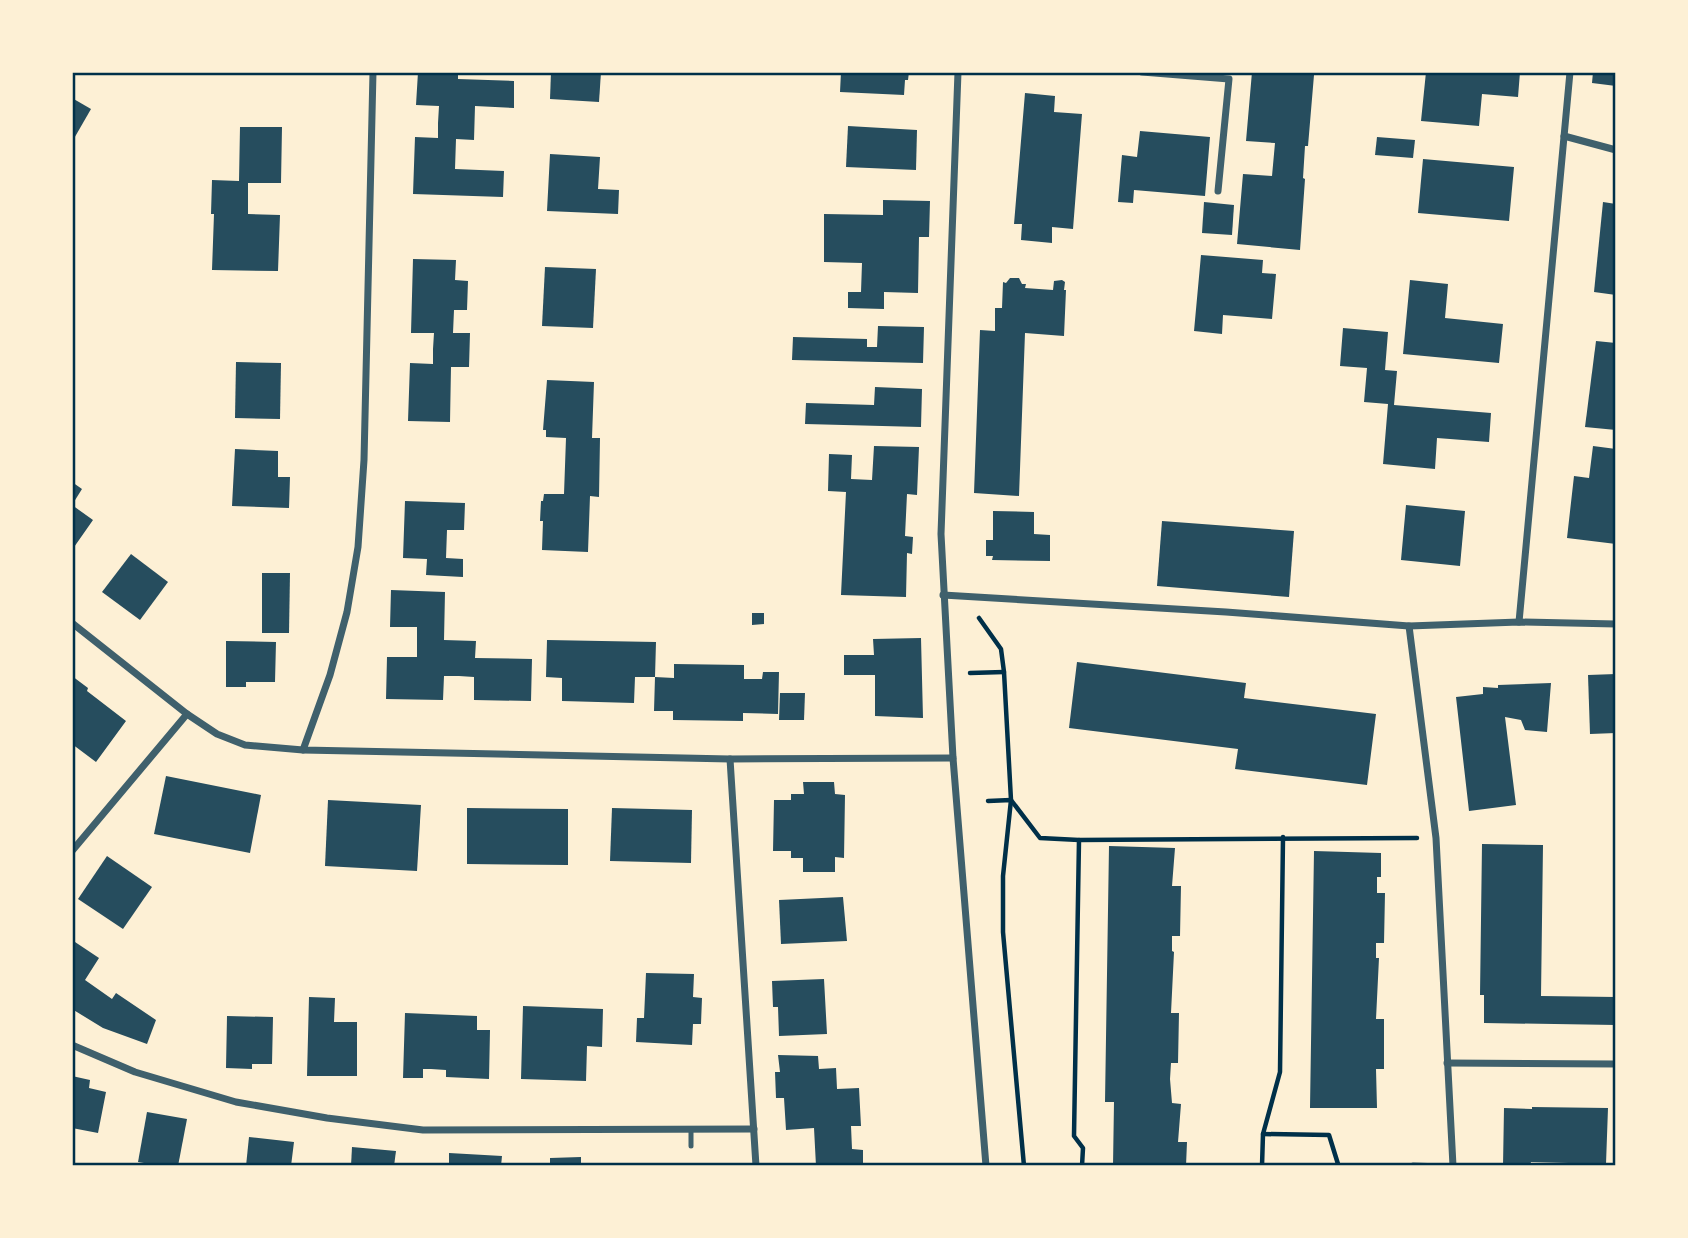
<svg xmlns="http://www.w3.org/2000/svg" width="1688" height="1238" font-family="'Sofia Sans Condensed',sans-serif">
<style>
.building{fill:#264d5e}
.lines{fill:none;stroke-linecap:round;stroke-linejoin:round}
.path{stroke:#003049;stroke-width:4.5}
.service{stroke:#3f606c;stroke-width:5}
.minor{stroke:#3f606c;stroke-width:7}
.neatline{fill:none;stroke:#003049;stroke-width:2.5}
</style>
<rect width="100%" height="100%" fill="#fdf0d5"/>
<g class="building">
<path d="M418,72h40v7l56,2v27l-39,-2 -1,34 -18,-1 -1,30 49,2 -1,26 -90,-3 2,-57 23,1v-15l1,-17 -23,-1z"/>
<path d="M551,72h50l-2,30 -49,-3z"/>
<path d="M841,72h68l-1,8h-3l-1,15 -64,-3z"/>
<path d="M1252,72h60l2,3 -6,71h-3l-2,32 2,1 -5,71 -63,-6 6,-70 29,2 3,-33 -29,-2z"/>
<path d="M1426,72h94l-2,25 -36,-3 -3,32 -58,-5z"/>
<path d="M1593,72h23v14l-24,-3z"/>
<path d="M1025,93l30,3 -1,16 28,2 -9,115 -21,-2v16l-31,-3 1,-16h-8z"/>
<path d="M72,98l19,11 -19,33z"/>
<path d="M848,126l69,4 -1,40 -70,-3z"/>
<path d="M240,127h42l-1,56h-33v31l32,1 -2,56 -66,-1 2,-56h-3l1,-34 27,1z"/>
<path d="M1140,131l70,6 -5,59 -71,-6 -1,13 -15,-1 4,-47 15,2z"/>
<path d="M1377,137l38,3 -2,18 -38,-3z"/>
<path d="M550,154l50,3 -2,32 21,1 -1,24 -71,-3z"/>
<path d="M1423,159l91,8 -5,54 -91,-8z"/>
<path d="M883,200l47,1 -1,36h-10l-1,56 -34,-1v17l-36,-1v-16h13l1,-29 -38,-1v-48l59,1z"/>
<path d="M1204,202l30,3 -2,30 -30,-2z"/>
<path d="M1603,202l13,2v91l-22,-3z"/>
<path d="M1201,255l62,5 -1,13 14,1 -4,45 -49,-4 -1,19 -28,-3z"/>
<path d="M413,259l43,1 -1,20 13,1 -1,29h-13l-1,23h17l-1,34h-18l-1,55 -42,-1 2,-58 23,1v-15l1,-16h-23z"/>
<path d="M545,267l51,2 -3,59 -51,-2z"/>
<path d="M1010,278h9l3,6h4l-1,4 28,2 1,-9 8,-1 3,2 -1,8h2l-2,46 -39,-3 -6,163 -45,-3 6,-163 15,1v-23h7l1,-26 3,1z"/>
<path d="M1410,280l38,4 -3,34 58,6 -4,39 -96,-9z"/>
<path d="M878,326l46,1 -1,36 -131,-3 1,-23 74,2v8h10z"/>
<path d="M1343,328l45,4 -3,38 12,1 -3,34 97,8 -2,29 -52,-4 -2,31 -52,-5 5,-60 -24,-2 3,-34 -27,-2z"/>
<path d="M1596,341l20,2v87l-31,-3z"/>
<path d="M236,362l45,1 -1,56 -45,-1z"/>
<path d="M547,380l47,2 -2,56h8l-1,59 -9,-1 -2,56 -46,-2 1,-29h-3l1,-20h2l1,-7h20l2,-56 -20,-1v-7h-3z"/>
<path d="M875,387l47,2 -1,38 -116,-3 1,-21 68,2z"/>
<path d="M874,446l45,1 -2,48 -10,-1 -2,42 8,1 -1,17 -5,-1 -1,44 -65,-2 5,-103 -18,-1 1,-37 23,1 -1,24 21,1z"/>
<path d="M1593,446l23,3v95l-49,-6 7,-62 15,2z"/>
<path d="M235,449l43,2v26h12l-1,31 -57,-2z"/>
<path d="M72,482l10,7 -10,16 21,15 -21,30z"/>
<path d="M405,501l60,2 -1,27h-17l-1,28 17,1v18l-37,-2 1,-16 -24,-1z"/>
<path d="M1406,505l59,6 -5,55 -59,-6z"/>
<path d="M993,511l41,1v22l16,1v26l-58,-1 1,-4h-7v-16h7z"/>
<path d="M1162,521l132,10 -5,66 -132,-11z"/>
<path d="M131,554l37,28 -28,38 -38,-28z"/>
<path d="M262,573h28l-1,60h-27z"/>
<path d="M391,590l54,2 -1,48 32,1 -1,17 57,1 -1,42 -57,-1v-23l-15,-1h-15l-1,24 -57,-1 1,-42h30v-30h-27z"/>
<path d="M752,613h12v11l-12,1z"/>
<path d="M921,638l2,80 -48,-2v-41h-31v-20h30l-1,-16z"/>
<path d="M547,640l109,2 -1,35 19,1v-14l70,1v14h18l1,-7h16l-1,42 -35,-1v8l-70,-1v-9h-19l1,-34h-20l-1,26 -72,-2v-23l-16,-1z"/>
<path d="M226,641l50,1 -1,40h-29v5h-20z"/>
<path d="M1077,662l169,21 -2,15 132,16 -9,71 -132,-16 3,-20 -169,-21z"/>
<path d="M1616,674v59l-26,1 -2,-59z"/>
<path d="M72,676l16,12 -1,3 39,30 -30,41 -24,-18z"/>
<path d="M1551,683l-4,49 -22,-2 -4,-10 -16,-3 11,88 -47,6 -13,-114 27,-3v-7l15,1v-3z"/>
<path d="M780,693h25l-1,27h-25z"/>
<path d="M166,776l95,19 -11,58 -96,-19z"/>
<path d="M803,782h31l1,12 10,1 -1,63 -9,-1v15h-32v-14h-12v-7h-18l1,-51h17v-6h13z"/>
<path d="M328,800l93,5 -4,66 -92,-5z"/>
<path d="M467,808l101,1v56l-101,-1z"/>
<path d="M612,808l80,2 -1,53 -81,-2z"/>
<path d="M1482,844l61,1 -2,151 75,1v28l-132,-2v-28h-4z"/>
<path d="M1109,846l66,2 -3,38h9l-1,50h-8v15l2,1 -3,61h8l-1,50h-7l-1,16 2,24 9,1 -3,38h9l-1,24h-73l1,-64h-9z"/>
<path d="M1314,851l67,2v24h-4v16h8l-1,50h-8v15h3l-3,61h8v50h-8l1,39h-67z"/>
<path d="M107,856l45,31 -29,42 -45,-30z"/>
<path d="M843,897l4,44 -66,3 -2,-44z"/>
<path d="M72,940l27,18 -14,22 27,19 4,-6 40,27 -9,24 -44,-16 -31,-19z"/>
<path d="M646,973l48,1 -1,23 9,1 -1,26h-8l-1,21 -56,-3 1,-24h7z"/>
<path d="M824,979l3,55 -48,2 -1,-29h-5l-1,-26z"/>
<path d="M309,997l26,1 -1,24h23v54h-50z"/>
<path d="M523,1006l80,3 -1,38 -15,-1 -1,35 -65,-2z"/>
<path d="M405,1013l72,3v14h13l-1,49 -43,-2v-7l-15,-1h-8v9h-20z"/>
<path d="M227,1016l46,1 -1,47h-20v5l-26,-1z"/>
<path d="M778,1055l40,1 1,13 17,-1 1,21 22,-1 2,38h-10l1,23 11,1v16h-47l-2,-38 -28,2 -2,-32h-8l-1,-26h5z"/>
<path d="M72,1076l18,4 -1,8 17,4 -8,41 -26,-5z"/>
<path d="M1532,1107l76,1 -2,56 -75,-2 -1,4h-27l1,-58 28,1z"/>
<path d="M147,1112l40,7 -9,47h-16l-24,-4z"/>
<path d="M249,1137l45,5 -3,24h-45z"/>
<path d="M352,1147l44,4 -2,15h-43z"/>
<path d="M449,1153l53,3 -1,10h-52z"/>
<path d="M581,1157v9h-31v-8z"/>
</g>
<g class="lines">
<g class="path">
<path d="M979,618l22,31 3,23 7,128 -8,76v56l21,234"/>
<path d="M970,673l34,-1"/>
<path d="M988,801l23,-1 29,38 39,2"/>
<path d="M1263,1134l66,1 9,29"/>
<path d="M1082,1166l1,-18 -9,-12 5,-296 338,-2"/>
<path d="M1262,1166l1,-32 17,-62 3,-235"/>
</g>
<g class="service">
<path d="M691,1131v15"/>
<path d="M1413,1165l29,1"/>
</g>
<g class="minor">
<path d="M958,72l-17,462 12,224 33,408"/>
<path d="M1142,72l87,7 -11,112"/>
<path d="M1564,136l52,14"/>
<path d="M943,595l283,17 183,14 110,-4 97,2"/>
<path d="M1519,622l51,-550"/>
<path d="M72,623l115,91 30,20 28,11 58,5 427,9 223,-1"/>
<path d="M1409,626l27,212 17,328"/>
<path d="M303,750l27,-75 17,-63 11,-65 6,-87 9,-388"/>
<path d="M730,759l26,407"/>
<path d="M72,851l115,-137"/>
<path d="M72,1045l63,27 101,30 91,16 96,12 331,-1"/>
<path d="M1447,1063l169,1"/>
</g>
</g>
<rect width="1688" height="1238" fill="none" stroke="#fdf0d5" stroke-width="147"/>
<rect x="74" y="74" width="1540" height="1090" class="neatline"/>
</svg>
